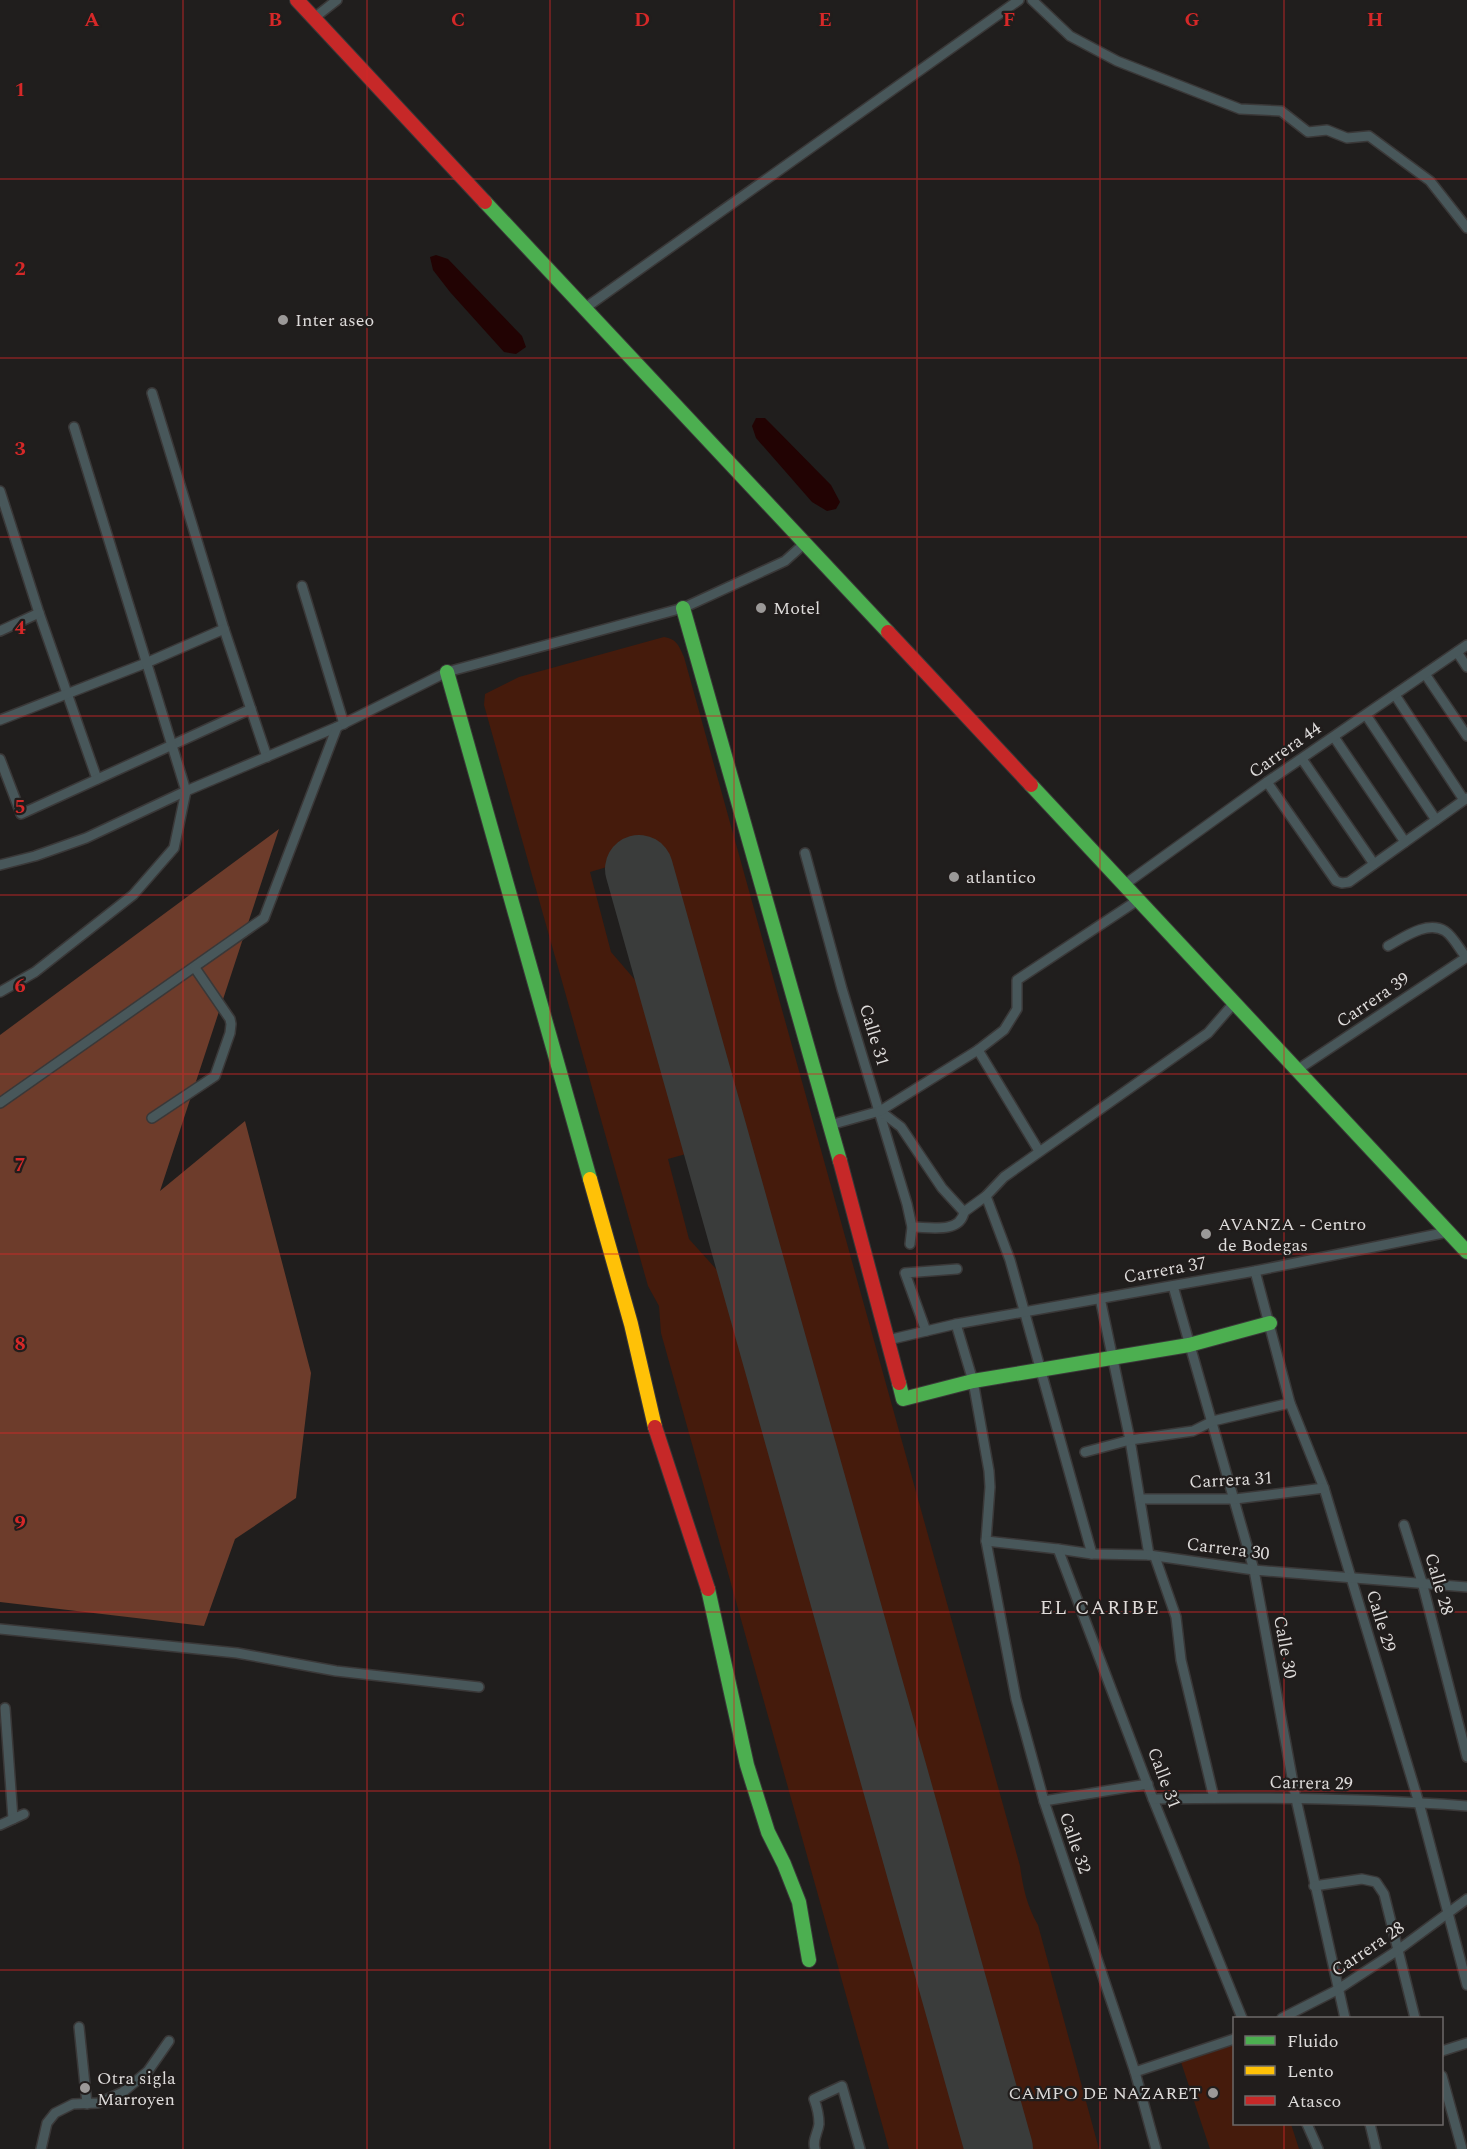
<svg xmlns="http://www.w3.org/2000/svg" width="1467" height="2149" font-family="Spectral,serif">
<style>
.green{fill:#451b0c}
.forest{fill:#6d3c2b}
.water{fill:#220303}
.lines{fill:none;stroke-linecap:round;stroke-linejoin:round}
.runway{stroke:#3a3c3b;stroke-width:68}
.street-casing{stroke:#3a3838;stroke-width:12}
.fast-casing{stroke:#3a3838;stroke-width:16}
.slow-casing{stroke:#3a3838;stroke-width:16}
.jam-casing{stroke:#3a3838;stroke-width:16}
.street{stroke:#48575a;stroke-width:9}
.fast{stroke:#4caf50;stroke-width:14}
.slow{stroke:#ffc107;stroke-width:14}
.jam{stroke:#c62828;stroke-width:14}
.grid{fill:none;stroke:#d62828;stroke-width:1.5;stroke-opacity:0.55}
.poi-dot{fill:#9b9998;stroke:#211d1c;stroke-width:2}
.labels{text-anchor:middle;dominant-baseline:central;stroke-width:4.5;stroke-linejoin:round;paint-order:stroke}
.poi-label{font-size:18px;fill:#dddbda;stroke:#211d1c;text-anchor:start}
.street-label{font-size:18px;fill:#dddbda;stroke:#211d1c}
.neighbourhood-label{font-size:20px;letter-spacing:1.5px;fill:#dfdbd9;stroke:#211d1c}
.grid-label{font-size:20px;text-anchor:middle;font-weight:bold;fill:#d62828;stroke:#211d1c;stroke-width:4.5;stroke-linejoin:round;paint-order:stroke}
</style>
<rect width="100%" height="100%" fill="#201e1d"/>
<g class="green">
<path d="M664,637c13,2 15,9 20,20l336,1209c3,22 7,40 18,59l61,224h-76l-365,-1297 -68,20 21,80 43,50 39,150 -25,7 21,80 46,51 242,859h-88l-228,-816 -2,-27 -11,-20 -164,-581 1,-11 34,-17z"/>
<path d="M1234,2042v82h57l8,25h-89l-29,-87z"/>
</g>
<path class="forest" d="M279,829l-119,362 85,-70 66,252 -15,125 -61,41 -31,87 -204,-24v-567z"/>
<g class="water">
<path d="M436,255l12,4 74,77 4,11 -10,7 -12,-2 -54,-60 -17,-22 -3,-13z"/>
<path d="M756,418h9l6,6 60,61 9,17 -4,7 -9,2 -15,-9 -56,-64 -4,-12z"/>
</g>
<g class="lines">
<path class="runway" d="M639,869l360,1280"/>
<defs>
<g id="street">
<path d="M1032,0l38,36 47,25 123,48 41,2 27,21 19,-2 20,8 22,-2 61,45 37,47"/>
<path d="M314,18l23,-18"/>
<path d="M585,308l434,-308"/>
<path d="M152,393l72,236 43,128"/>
<path d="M0,491l39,122 58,166"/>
<path d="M302,586l42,138"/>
<path d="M0,631l39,-18"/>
<path d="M1457,652l10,15"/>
<path d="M1425,674l42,62"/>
<path d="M1395,695l69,105"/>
<path d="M1366,715l70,105"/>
<path d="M0,720l146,-57 78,-34"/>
<path d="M1334,737l71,105"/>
<path d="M0,759l21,55 230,-105"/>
<path d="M1302,759l72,105"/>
<path d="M1267,782l69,99 6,2 7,-1 118,-84"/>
<path d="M805,853l37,136 65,215 5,23 -2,17"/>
<path d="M0,865l35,-9 51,-18 100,-47 151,-64 110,-55 236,-64 102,-47 20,-18"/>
<path d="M1124,885l143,-103 200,-137"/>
<path d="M1388,946c15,-8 39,-26 57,-15 8,5 15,19 21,26"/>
<path d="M0,992l35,-20 98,-77 41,-47 12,-57 -112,-364"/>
<path d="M978,1050l61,101"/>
<path d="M1297,1070l170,-113"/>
<path d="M0,1103l264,-185 73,-191"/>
<path d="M880,1111l21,16 41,61 22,24"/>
<path d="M152,1118l63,-42 15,-43 1,-9 -1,-5 -35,-51"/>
<path d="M830,1125l50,-14 98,-61 26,-20 13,-21v-29l121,-80"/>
<path d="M986,1196l24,64 82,294"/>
<path d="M964,1212l22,-16 18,-19 204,-144 26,-30"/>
<path d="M912,1227c17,0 48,7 52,-15"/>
<path d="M1255,1271l35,132 34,85 95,315 48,182"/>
<path d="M1173,1286l81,284 42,229 49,219"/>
<path d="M1100,1298l30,142 19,115"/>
<path d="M956,1324l17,57 16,90 1,16 -4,54 30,158 28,102 91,271 21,77"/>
<path d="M926,1331l-21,-58 52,-4"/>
<path d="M888,1340l68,-16 299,-53 193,-39"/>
<path d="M1085,1452l45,-12 63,-9 20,-10 77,-18"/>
<path d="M1140,1499h95l89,-11"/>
<path d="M1404,1525l18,57 45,175"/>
<path d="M986,1541l72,8 34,5 57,1 105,15 213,17"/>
<path d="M1058,1549l95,250 89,219"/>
<path d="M1155,1557l21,60 5,43 33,138"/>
<path d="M0,1629l237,24 99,18 143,16"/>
<path d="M5,1708l8,111"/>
<path d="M1153,1799c105,-2 210,-1 314,7"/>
<path d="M1044,1801l104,-17"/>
<path d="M0,1825l24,-11"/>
<path d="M1314,1886l48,-7 14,3 8,12 31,124"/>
<path d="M1282,2018l55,-28 61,-40 69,-51"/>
<path d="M79,2027l8,77"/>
<path d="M1442,2051l25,-8"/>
<path d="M1135,2072l99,-33"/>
<path d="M1442,2076l20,73"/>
<path d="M1307,2124l11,25"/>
<path d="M1370,2124l6,25"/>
<path d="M41,2149l6,-26 8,-10 18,-9 25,-1 25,-11 25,-21 21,-30"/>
<path d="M815,2149c-3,-9 3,-16 4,-25 0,-9 -2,-17 -5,-25l28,-13 18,63"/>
</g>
<g id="fast">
<path d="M485,202l403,430"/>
<path d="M683,608l157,553"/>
<path d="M447,672l143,507"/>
<path d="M1031,785l436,467"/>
<path d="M899,1383l4,16 70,-18 216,-36 81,-22"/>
<path d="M708,1589l39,176 21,67 16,32 15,38 10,58"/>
</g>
<path id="slow" d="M590,1179l41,145 24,103"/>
<g id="jam">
<path d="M297,0l188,202"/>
<path d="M888,632l143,153"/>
<path d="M840,1161l59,222"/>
<path d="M655,1427l53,162"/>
</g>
</defs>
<use href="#street" class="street-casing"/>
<use href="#fast" class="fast-casing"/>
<use href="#slow" class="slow-casing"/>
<use href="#jam" class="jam-casing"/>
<use href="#street" class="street"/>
<use href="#fast" class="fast"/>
<use href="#slow" class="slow"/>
<use href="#jam" class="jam"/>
</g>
<path class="grid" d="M183,0v2149M367,0v2149M550,0v2149M734,0v2149M917,0v2149M1100,0v2149M1284,0v2018M0,179h1467M0,358h1467M0,537h1467M0,716h1467M0,895h1467M0,1074h1467M0,1254h1467M0,1433h1467M0,1612h1467M0,1791h1467M0,1970h1467M1284,2124v25"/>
<g class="poi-dot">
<circle cx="283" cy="320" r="6"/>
<circle cx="761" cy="608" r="6"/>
<circle cx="954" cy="877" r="6"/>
<circle cx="1206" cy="1234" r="6"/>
<circle cx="85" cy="2088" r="6"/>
<circle cx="1213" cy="2093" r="6"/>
</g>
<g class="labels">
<g class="poi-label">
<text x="295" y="320">Inter aseo</text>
<text x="773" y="608">Motel</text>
<text x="966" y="877">atlantico</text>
<text x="1218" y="1224">AVANZA - Centro<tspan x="1218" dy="21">de Bodegas</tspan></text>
<text x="97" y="2078">Otra sigla<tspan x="97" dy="21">Marroyen</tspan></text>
<text x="1201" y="2093" text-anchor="end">CAMPO DE NAZARET</text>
</g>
<g class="street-label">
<text transform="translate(1285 750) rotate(-35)">Carrera 44</text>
<text transform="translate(1373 1000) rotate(-34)">Carrera 39</text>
<text transform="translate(874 1035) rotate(73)">Calle 31</text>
<text transform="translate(1165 1270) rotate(-10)">Carrera 37</text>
<text transform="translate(1231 1480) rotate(-3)">Carrera 31</text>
<text transform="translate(1228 1549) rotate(7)">Carrera 30</text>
<text transform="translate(1439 1584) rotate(74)">Calle 28</text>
<text transform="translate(1381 1621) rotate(73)">Calle 29</text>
<text transform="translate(1285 1647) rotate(80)">Calle 30</text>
<text transform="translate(1164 1778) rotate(69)">Calle 31</text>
<text transform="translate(1311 1783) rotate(1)">Carrera 29</text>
<text transform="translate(1075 1843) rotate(71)">Calle 32</text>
<text transform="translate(1368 1949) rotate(-34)">Carrera 28</text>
</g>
<g class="neighbourhood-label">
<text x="1100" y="1608">EL CARIBE</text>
</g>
</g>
<g class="grid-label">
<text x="92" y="26">A</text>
<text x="275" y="26">B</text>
<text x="458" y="26">C</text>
<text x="642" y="26">D</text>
<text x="825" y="26">E</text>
<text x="1009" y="26">F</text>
<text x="1192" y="26">G</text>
<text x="1375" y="26">H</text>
<text x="20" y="96">1</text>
<text x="20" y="275">2</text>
<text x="20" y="455">3</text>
<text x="20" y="634">4</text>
<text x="20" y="813">5</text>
<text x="20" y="992">6</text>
<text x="20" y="1171">7</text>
<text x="20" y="1350">8</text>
<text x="20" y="1529">9</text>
</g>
<rect x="1233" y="2017" width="210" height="108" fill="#211d1c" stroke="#6c6968" stroke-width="1.5"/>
<rect x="1245" y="2036" width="30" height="9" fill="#4caf50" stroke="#6c6968" stroke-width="1.5"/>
<text x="1287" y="2047" font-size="18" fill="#dddbda">Fluido</text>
<rect x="1245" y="2066" width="30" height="9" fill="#ffc107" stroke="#6c6968" stroke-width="1.5"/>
<text x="1287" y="2077" font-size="18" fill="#dddbda">Lento</text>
<rect x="1245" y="2096" width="30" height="9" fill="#c62828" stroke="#6c6968" stroke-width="1.5"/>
<text x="1287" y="2107" font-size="18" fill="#dddbda">Atasco</text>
</svg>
